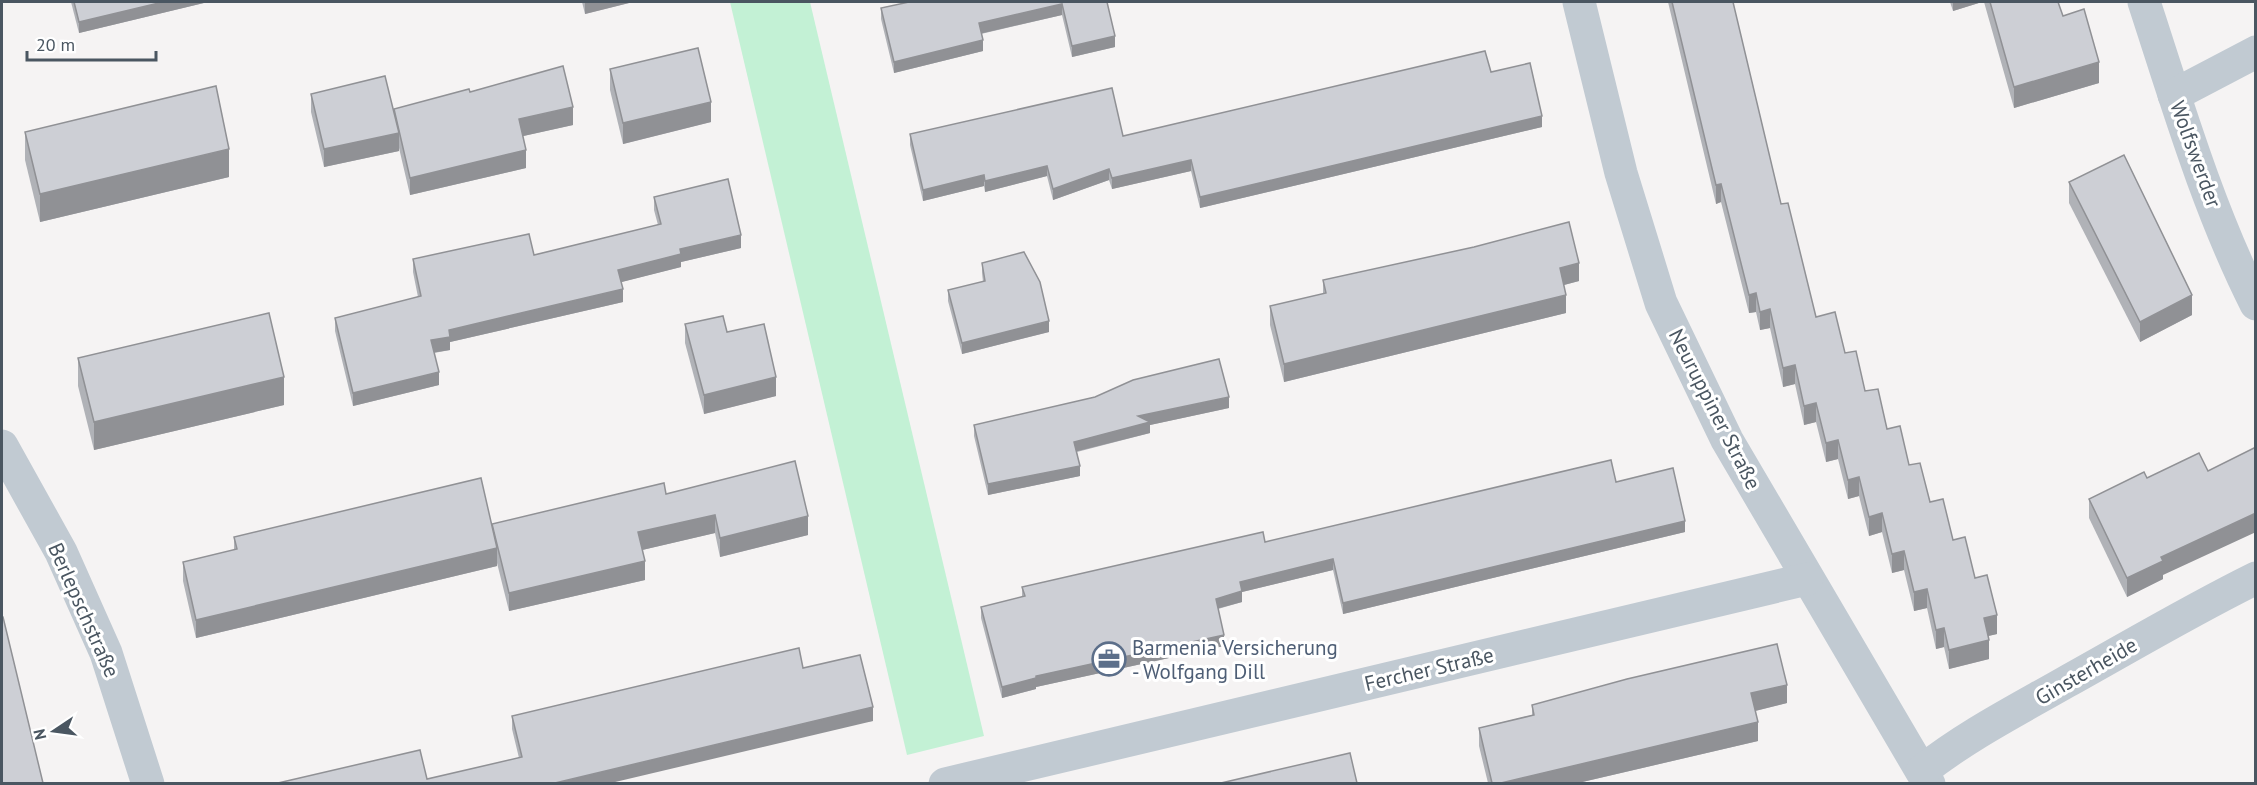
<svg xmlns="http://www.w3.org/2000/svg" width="2257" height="785" font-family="'PT Sans',sans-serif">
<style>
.green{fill:#c3f1d5}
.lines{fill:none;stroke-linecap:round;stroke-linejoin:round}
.street{stroke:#c1cad2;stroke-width:33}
.wall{fill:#b0b2b7}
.shaded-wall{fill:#909195}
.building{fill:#cdcfd5;stroke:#909195;stroke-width:1.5}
.labels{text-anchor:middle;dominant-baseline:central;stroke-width:6;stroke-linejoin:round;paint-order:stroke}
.street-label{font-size:21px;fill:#4a5661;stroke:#fff}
.service-label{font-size:21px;fill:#4e5e75;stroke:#fff;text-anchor:start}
</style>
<rect width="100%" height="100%" fill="#f5f3f3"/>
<path class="green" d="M730,2h80l174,734 -77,19z"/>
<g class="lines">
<g class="street">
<path d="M1579,2l42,171 40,130 66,137 202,344"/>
<path d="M2144,2c33,101 64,207 112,302"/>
<path d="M2174,95l82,-43"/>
<path d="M2,446l59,106 45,101 42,131"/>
<path d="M1922,771c44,-35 95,-61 144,-89 63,-35 125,-72 190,-104"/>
<path d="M945,784l862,-205"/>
</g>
</g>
<g class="wall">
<path d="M71,2h137l-129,31z"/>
<path d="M582,2h51l-48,12z"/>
<path d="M1107,2l8,45 -43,10 -10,-42 -81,19 2,17 -89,22 -13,-54v-11z"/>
<path d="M1668,2h65l48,202 35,113 29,36 20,38 110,187 22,56 -9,2 1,23 -40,10 -5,-22 -8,2 -9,-41 -13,3 -10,-41 -12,3 -10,-41 -13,4 -10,-40 -11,3 -10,-40 -12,3 -10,-40 -12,3 -9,-41 -12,3 -13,-59 -10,2 -4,-18 -7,1 -28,-111 -5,2z"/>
<path d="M1950,2h32l-29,9z"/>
<path d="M1984,2h74l5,14 36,67 -85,25z"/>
<path d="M610,69l101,53 -88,22 -13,-54z"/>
<path d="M1491,72l51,55 -342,81 -9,-37 -79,18 -3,-9 -56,20 -6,-24 -62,16 -1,-6 -61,15 -13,-56v-11l213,2z"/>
<path d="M470,92l103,33 -50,11 3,32 -116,27 -11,-47v3l-75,16 -13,-55v-18l83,17z"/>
<path d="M25,132l204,45 -189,45 -15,-62z"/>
<path d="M2069,182l123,133 -52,27 -71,-139z"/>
<path d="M654,197l87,51 -60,14v5l-60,15 2,20 -173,40v8l-16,3 5,32 -86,21 -18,-75v-13l83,-21 -5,-25v-13l121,-4 124,-30 -4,-15z"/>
<path d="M982,263l67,69 -87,22 -14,-53v-11l35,-8 -1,-9z"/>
<path d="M1323,280l256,1 -15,4 2,28 -282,69 -14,-57v-19l53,-12z"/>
<path d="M685,324l42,8 49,64 -72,18 -19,-71z"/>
<path d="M78,358l206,47 -190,45 -16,-64z"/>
<path d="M1229,408l-79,17v8l-73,19 3,24 -92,19 -14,-59v-11z"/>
<path d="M1616,482l69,50 -342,82 -10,-44 -91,22v10l-24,7 6,37 -188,41v2l-34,9 -21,-80v-11l41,-10v-10l243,-45z"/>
<path d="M666,494l142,41 -88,22 -5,-24 -73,17 3,30 -136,31 -12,-48v3l-301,72 -13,-57v-19l51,-12v-13l258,-10z"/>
<path d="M2089,499l74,76v4l-36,18 -38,-79z"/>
<path d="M803,668l70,53 -446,58 92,-21 -7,-29v-13z"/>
<path d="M1787,703l-32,8 3,30 -180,42h-90l-9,-37v-18l53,-13v-10z"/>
</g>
<g class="shaded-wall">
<path d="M163,2h45l-129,31v-11z"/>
<path d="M585,2h48l-48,12z"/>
<path d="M1953,2h29l-29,9z"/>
<path d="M1062,4v11l-83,19v-11z"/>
<path d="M1115,36v11l-43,10v-11z"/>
<path d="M983,40v11l-89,22v-11z"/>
<path d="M2099,62v21l-85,25v-21z"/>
<path d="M711,102v20l-88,22v-21z"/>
<path d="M573,107v18l-54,12v-18z"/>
<path d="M1542,116v11l-342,81v-11z"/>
<path d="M399,133v18l-75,16v-18z"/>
<path d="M229,149v28l-189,45v-28z"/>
<path d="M526,150v18l-116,27v-17z"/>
<path d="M1191,160v11l-79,18v-11z"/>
<path d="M1047,166v10l-62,16v-11z"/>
<path d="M1109,169v11l-56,20v-11z"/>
<path d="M984,175v11l-61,15v-11z"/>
<path d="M1721,184v18l-5,2v-19z"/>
<path d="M741,235v13l-60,14v5l-63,16v-13l62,-21z"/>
<path d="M1579,263v18l-19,5v-18z"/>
<path d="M623,289v13l-173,40v8l-19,3v-13l18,-10z"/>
<path d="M1756,293v19l-7,1v-18z"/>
<path d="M1566,295v18l-282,69v-18z"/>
<path d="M2192,295v20l-52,27v-20z"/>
<path d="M1770,309v19l-10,2v-18z"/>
<path d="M1049,321v11l-87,22v-11z"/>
<path d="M1795,365v19l-12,3v-19z"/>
<path d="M439,372v13l-86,21v-13z"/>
<path d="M284,377v28l-190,45v-28z"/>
<path d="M776,377v19l-72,18v-19z"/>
<path d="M1229,397v11l-79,17v8l-76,19v-10l64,-26z"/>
<path d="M1816,403v19l-12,3v-19z"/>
<path d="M1838,440v19l-12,3v-19z"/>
<path d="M1080,466v10l-92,19v-11z"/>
<path d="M1859,477v19l-11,3v-19z"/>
<path d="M1882,513v19l-13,4v-19z"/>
<path d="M2256,513v19l-93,43v4l-36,18v-19l34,-21z"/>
<path d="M715,515v18l-77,18v-19z"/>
<path d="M808,516v19l-88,22v-19z"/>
<path d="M1685,521v11l-342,82v-11z"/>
<path d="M497,548v18l-301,72v-18z"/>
<path d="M1904,551v19l-12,3v-19z"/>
<path d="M1333,559v11l-91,22v10l-26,7v-10l24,-17z"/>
<path d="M645,561v19l-136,31v-18z"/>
<path d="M1927,589v19l-13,3v-19z"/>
<path d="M1997,615v19l-13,3v-19z"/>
<path d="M1944,628v19l-8,2v-19z"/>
<path d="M1224,635v11l-188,41v2l-34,9v-11l34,-11z"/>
<path d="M1989,640v19l-40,10v-19z"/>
<path d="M1787,685v18l-36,9v-19z"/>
<path d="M873,707v14l-262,62h-56z"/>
<path d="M1758,722v19l-180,42h-77z"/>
</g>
<g class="building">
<path d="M74,2h89l-84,20z"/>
<path d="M909,2h198l8,34 -43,10 -10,-42 -83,19 4,17 -89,22 -13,-54z"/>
<path d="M1672,2h61l48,202 7,-1 28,114 19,-5 10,41 11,-2 9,40 13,-2 9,40 13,-3 9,39 11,-2 10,39 13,-3 10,41 12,-3 10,41 12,-3 10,40 -13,3 5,22 -40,10 -5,-22 -8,2 -9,-41 -13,3 -10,-41 -12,3 -10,-41 -13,4 -10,-40 -11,3 -10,-40 -12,3 -10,-40 -12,3 -9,-41 -12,3 -13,-59 -10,3 -4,-19 -7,2 -28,-111 -5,1z"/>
<path d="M1990,2h68l5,14 21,-7 15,53 -85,25z"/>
<path d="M698,48l13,54 -88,21 -13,-54z"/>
<path d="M1485,51l6,21 39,-9 12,53 -342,81 -9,-37 -79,18 -3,-9 -56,20 -6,-23 -62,15 -1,-6 -61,15 -13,-56 202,-46 11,48z"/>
<path d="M563,66l10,41 -54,12 7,31 -116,28 -16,-69 75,-20 1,3z"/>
<path d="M385,76l14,57 -75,16 -13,-55z"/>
<path d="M216,86l13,63 -189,45 -15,-62z"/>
<path d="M2124,155l68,140 -52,27 -71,-140z"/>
<path d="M728,179l13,56 -61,14 1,5 -63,16 5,19 -174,41 1,7 -19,3 8,32 -86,21 -18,-75 86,-22 -8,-37 116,-25 5,21 127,-31 -7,-27z"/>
<path d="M1569,222l10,41 -19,5 6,27 -282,69 -14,-58 56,-13 -3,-13 151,-33z"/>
<path d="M1024,252l16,30 9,39 -87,22 -14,-53 37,-9 -3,-18z"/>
<path d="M269,313l15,64 -190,45 -16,-64z"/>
<path d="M723,316l4,16 37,-8 12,53 -72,18 -19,-71z"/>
<path d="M1219,359l10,38 -91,19 12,6 -76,20 6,24 -92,18 -14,-59 121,-28 38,-17z"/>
<path d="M2256,447v66l-95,44 2,4 -36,17 -38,-79 55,-27 3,6 52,-25 9,18z"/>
<path d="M1611,460l5,22 57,-14 12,53 -342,82 -10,-44 -93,23 2,9 -26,8 8,36 -188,41v2l-34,9 -21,-80 44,-11 -3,-9 241,-55 2,10z"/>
<path d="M795,461l13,55 -88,22 -5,-23 -77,17 7,29 -136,32 -17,-69 172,-41 2,11z"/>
<path d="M481,478l16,70 -301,72 -13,-58 54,-13 -3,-12z"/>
<path d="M2,617h1l40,166h-41z"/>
<path d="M1777,644l10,41 -36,8 7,29 -257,61h-9l-13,-55 55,-13 -2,-10 95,-26z"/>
<path d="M799,648l4,20 57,-13 13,52 -318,76h-277l142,-33 7,29 95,-22 -10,-41z"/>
<path d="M1350,753l7,30h-136z"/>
</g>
<defs>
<symbol id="office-ring" viewBox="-11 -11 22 22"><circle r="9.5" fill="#fff" stroke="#5c6f8a" stroke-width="1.5"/><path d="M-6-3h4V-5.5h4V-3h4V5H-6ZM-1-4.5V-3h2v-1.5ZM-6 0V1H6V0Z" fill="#5c6f8a"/></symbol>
</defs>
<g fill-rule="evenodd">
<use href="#office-ring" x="1090" y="640" width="38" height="38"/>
</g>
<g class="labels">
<g class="street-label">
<text transform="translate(2196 154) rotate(70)">Wolfswerder</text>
<text transform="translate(1715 409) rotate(63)">Neuruppiner Straße</text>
<text transform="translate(84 610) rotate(66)">Berlepschstraße</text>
<text transform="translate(1429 669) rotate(-13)">Fercher Straße</text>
<text transform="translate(2086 671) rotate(-30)">Ginsterheide</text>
</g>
<g class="service-label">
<text x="1132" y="647">Barmenia Versicherung<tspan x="1132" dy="24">- Wolfgang Dill</tspan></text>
</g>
</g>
<rect width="2257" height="785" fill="none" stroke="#4a5661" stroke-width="6"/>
<g transform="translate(54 731) rotate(257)" stroke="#ffffff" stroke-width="4.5" paint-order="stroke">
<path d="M0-4.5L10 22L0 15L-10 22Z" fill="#4a5661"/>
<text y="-9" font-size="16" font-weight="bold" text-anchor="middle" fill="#4a5661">N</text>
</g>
<path d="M27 51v9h129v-9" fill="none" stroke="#4a5661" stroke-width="3"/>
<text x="36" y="51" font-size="18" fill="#4a5661" stroke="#ffffff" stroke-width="4.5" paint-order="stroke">20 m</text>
</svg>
